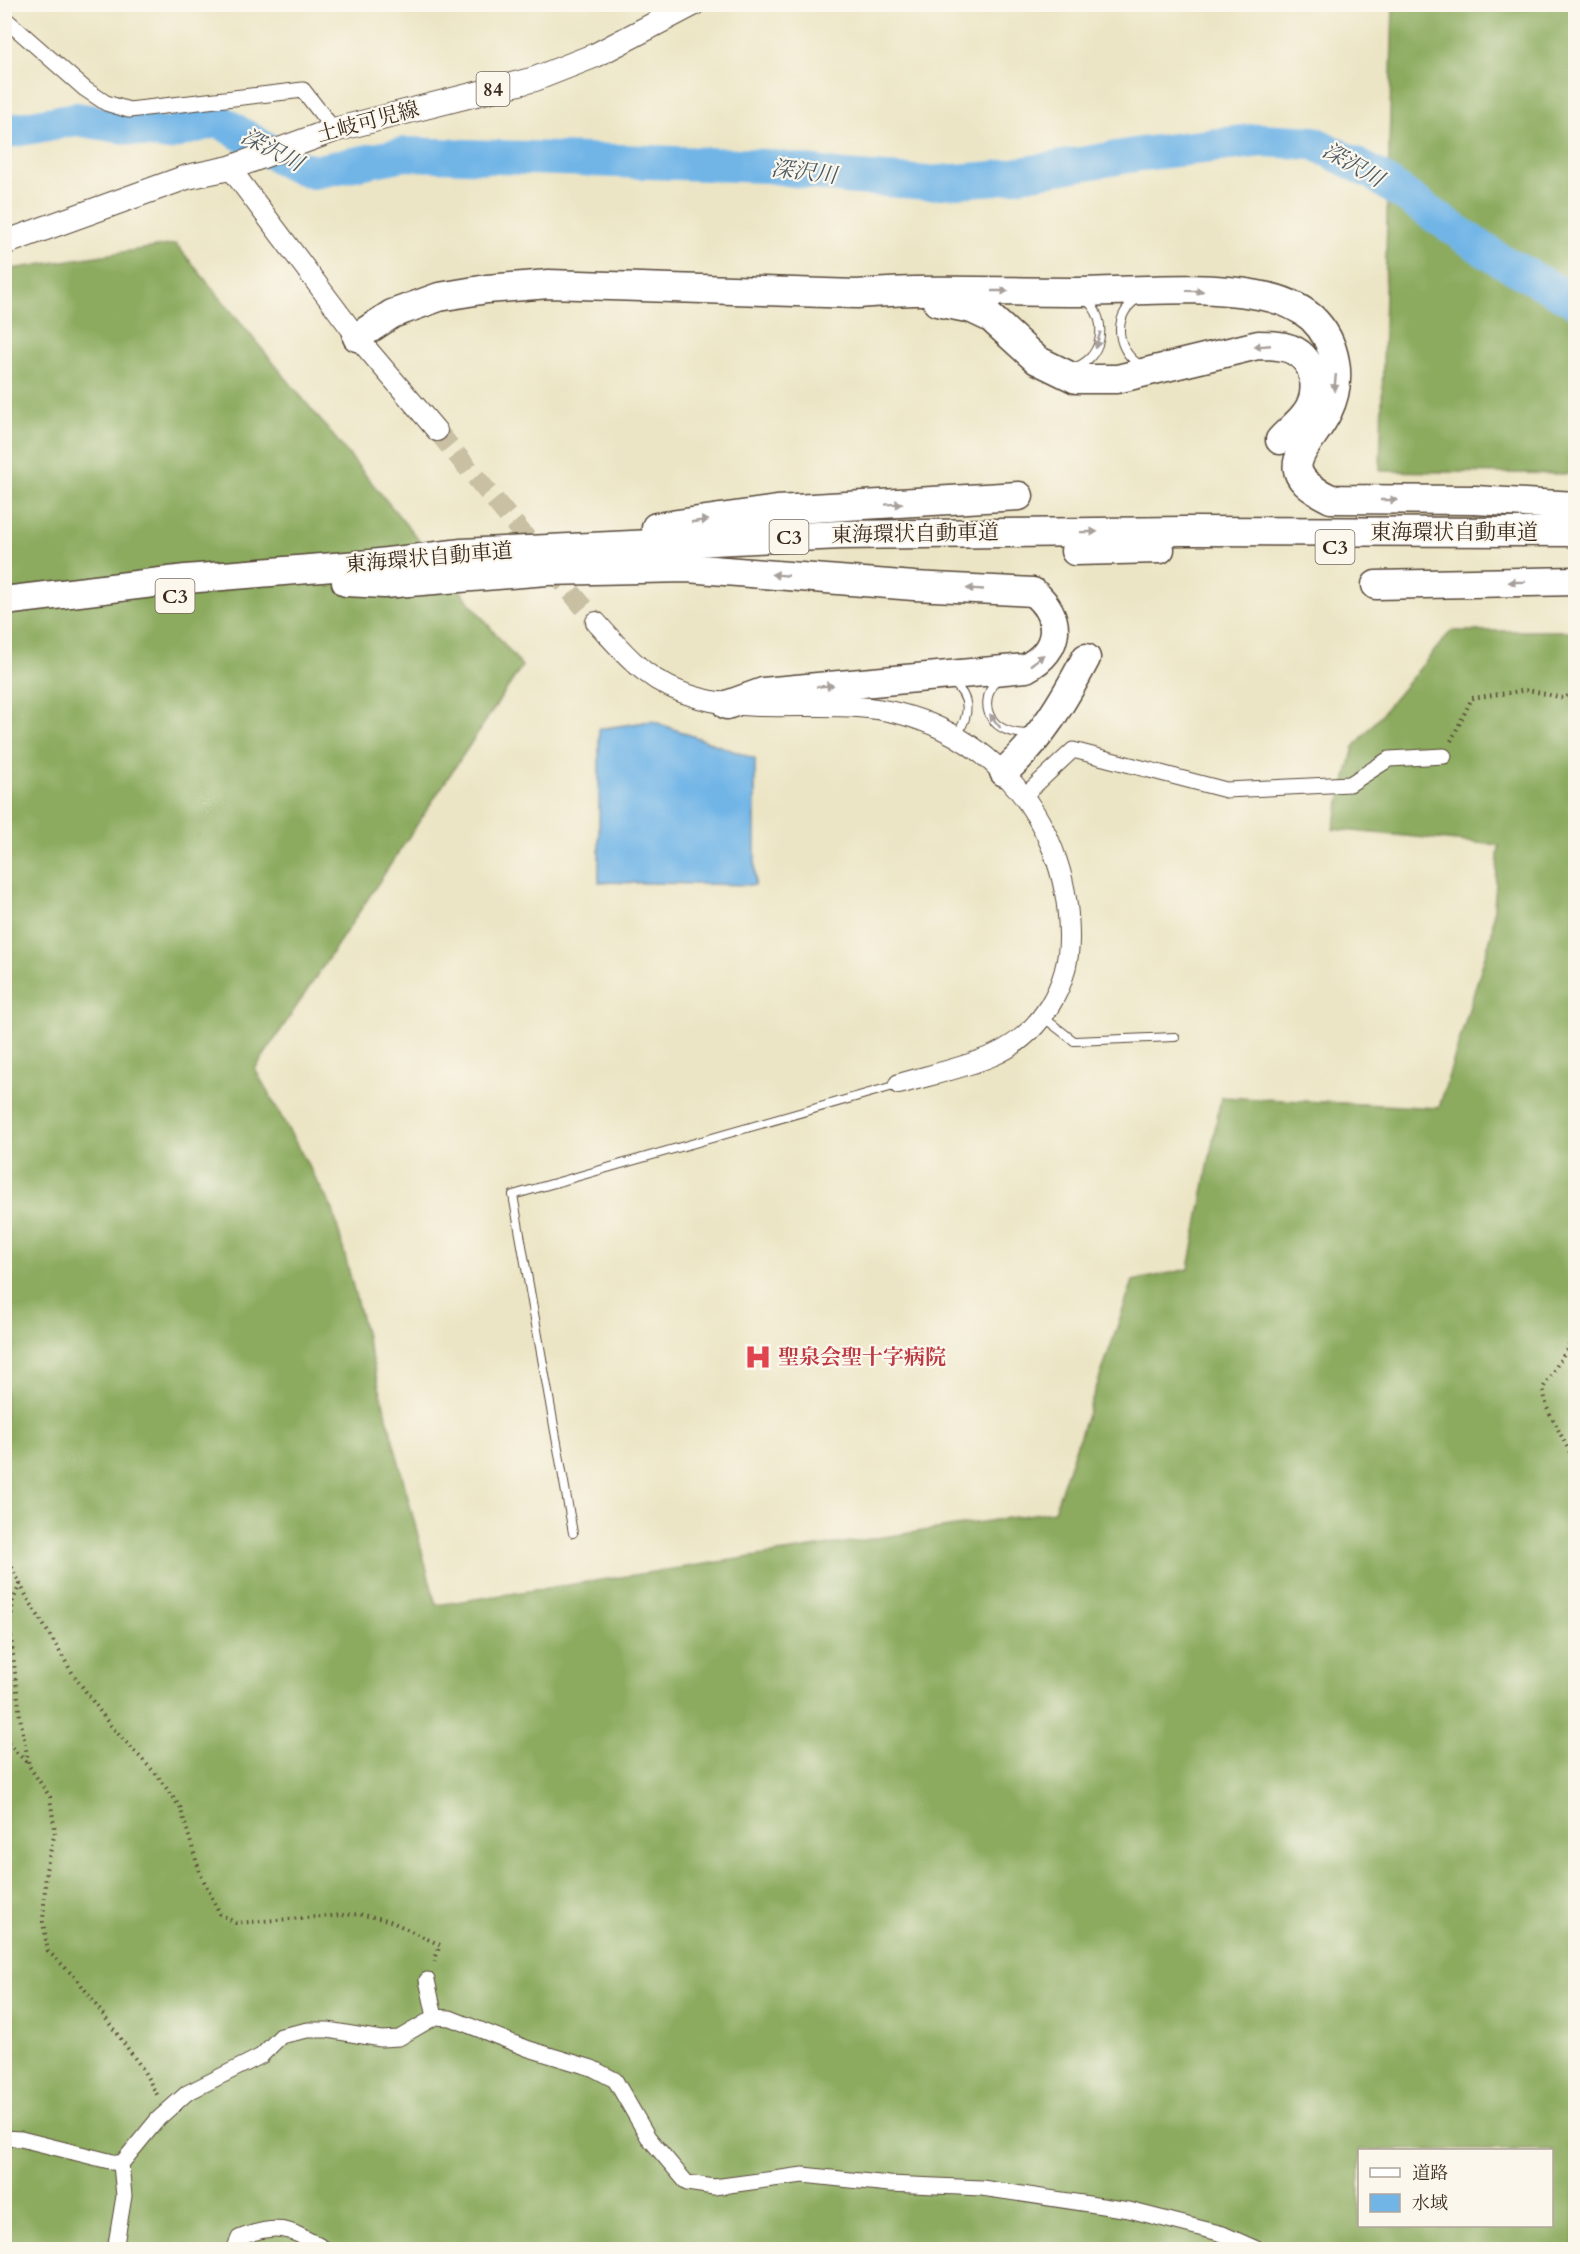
<svg xmlns="http://www.w3.org/2000/svg" width="1580" height="2254" font-family="Cardo,'Noto Serif JP',serif">
<style>
.forest{fill:#8cab5f;stroke:#646a3e;stroke-width:1.5;fill-rule:evenodd}
.water{fill:#71b5e7;stroke:#567082;stroke-width:1.5}
.lines{fill:none;stroke-linecap:round;stroke-linejoin:round}
.river{stroke:#71b5e7;stroke-width:34}
.tertiary-tunnel{stroke:#c9c0a4;stroke-width:20;stroke-dasharray:20 10;stroke-linecap:butt}
.service-casing{stroke:#564637;stroke-width:10}
.minor-casing{stroke:#564637;stroke-width:17}
.tertiary-casing{stroke:#564637;stroke-width:22}
.primary-casing{stroke:#564637;stroke-width:26}
.motorway-casing{stroke:#564637;stroke-width:31}
.path{stroke:#564637;stroke-width:4;stroke-dasharray:1.5 4.5;stroke-linecap:butt}
.service{stroke:#fff;stroke-width:8}
.minor{stroke:#fff;stroke-width:15}
.tertiary{stroke:#fff;stroke-width:20}
.primary{stroke:#fff;stroke-width:24}
.motorway{stroke:#fff;stroke-width:28}
.oneway{fill:#a79f9a}
.labels{text-anchor:middle;dominant-baseline:central;stroke-width:4.5;stroke-linejoin:round;paint-order:stroke}
.shield{fill:#fbf7ec;stroke:#75685c;stroke-width:1.5}
.shield-label{font-size:20px;font-weight:bold;fill:#3b2a1e}
.street-label{font-size:21px;fill:#3b2a1e;stroke:#fbf7ec}
.health-label{font-size:21px;font-weight:bold;fill:#be3a42;stroke:#fbf7ec;text-anchor:start}
.water-label{font-size:22px;font-style:italic;fill:#4e5b64;stroke:#fbf7ec}
</style>
<rect width="100%" height="100%" fill="#fbf7ec"/>
<filter id="ink" filterUnits="userSpaceOnUse"><feTurbulence type="fractalNoise" baseFrequency=".0167" numOctaves="2"/><feDisplacementMap in="SourceGraphic" scale="12" xChannelSelector="R" yChannelSelector="G"/><feConvolveMatrix kernelMatrix="1 2 1 2 8 2 1 2 1" color-interpolation-filters="sRGB"/></filter>
<filter id="wash" filterUnits="userSpaceOnUse"><feTurbulence type="fractalNoise" baseFrequency=".008" numOctaves="4" result="noise"/><feDisplacementMap in="SourceGraphic" scale="24" xChannelSelector="R" yChannelSelector="G"/><feGaussianBlur stdDeviation="1.35" result="paint"/><feColorMatrix in="noise" values="0 0 0 0 0 0 0 0 0 0 0 0 0 0 0 0 0 1.4 0 .05"/><feComposite in="paint" operator="in"/></filter>
<g filter="url(#wash)">
<rect width="100%" height="100%" fill="#ece5c5"/>
<g class="forest">
<path d="M1393,5h182v469l-195,-3z"/>
<path d="M176,244l346,422 -267,403 78,141 103,395 618,-94 79,-230 56,-12 32,-172 218,11 53,-175 7,-88 -166,-16 21,-82 97,-116h124v1618l-1570,1v-1980zM1360,2150h192v76h-192z"/>
</g>
<path class="water" d="M652,721l103,38v126l-156,-3v-153z"/>
<g class="lines">
<path class="river" d="M4,132l72,-13 92,15 50,-14 71,43 24,9 92,-18 361,12 78,11 84,6 68,-5 145,-24 121,-14 52,3 60,31 121,83 81,45"/>
</g>
</g>
<g filter="url(#ink)">
<g class="lines">
<path class="tertiary-tunnel" d="M437,431l159,191"/>
<defs>
<g id="service">
<path d="M1136,300c-25,17 -19,53 6,66"/>
<path d="M1071,368c32,-6 39,-49 15,-68"/>
<path d="M996,679c-21,32 -2,55 34,55"/>
<path d="M952,682c20,16 18,34 4,54"/>
<path d="M1043,1017l31,24 101,-4"/>
<path d="M573,1533l-60,-338 384,-110"/>
</g>
<g id="minor">
<path d="M4,18l81,71 21,14 23,7 174,-20 31,40"/>
<path d="M1025,795l48,-45 153,40 124,-6 39,-25 55,-3"/>
<path d="M427,1980l8,37"/>
<path d="M4,2138l17,1 100,25"/>
<path d="M115,2250l9,-54 -3,-32 37,-45 29,-26 74,-37 20,-20 27,-6h20l53,9 18,-1 36,-21 15,1 79,31 63,19 23,12 33,57 39,46 27,4 89,-12 86,9 93,4 147,22 94,24 36,16"/>
<path d="M234,2250l5,-12c42,-17 51,-8 88,12"/>
</g>
<g id="tertiary">
<path d="M230,168l127,169 80,94"/>
<path d="M596,622c32,36 54,63 103,76 51,14 106,5 158,9 123,8 211,107 212,228 1,50 -28,99 -75,120 -30,13 -64,20 -95,29"/>
</g>
<path id="primary" d="M4,243l183,-66 43,-9 104,-38 201,-51 61,-24 97,-51"/>
<g id="motorway">
<path d="M937,302l35,7 19,9 46,42 39,19h41l141,-34c12,0 22,0 33,4 25,10 30,44 15,64 -7,10 -18,18 -26,27"/>
<path d="M357,337l35,-23 47,-17 48,-8 62,-5 308,10c73,-6 146,-2 219,-2 60,0 123,-8 182,3 19,3 39,10 54,23 25,24 31,62 16,93 -18,38 -60,58 3,88l144,1 101,6"/>
<path d="M656,527l121,-17 242,-14"/>
<path d="M1075,551l85,-2"/>
<path d="M346,582l38,2 163,-13 140,-3 227,18 119,6c30,25 28,58 -7,76l-263,24 -36,13"/>
<path d="M1376,585l200,-4"/>
<path d="M4,601l182,-22 185,-15 91,-11 379,-18 344,-4 391,1"/>
<path d="M1004,772c37,-33 59,-70 82,-114"/>
</g>
</defs>
<use href="#service" class="service-casing"/>
<use href="#minor" class="minor-casing"/>
<use href="#tertiary" class="tertiary-casing"/>
<use href="#primary" class="primary-casing"/>
<use href="#motorway" class="motorway-casing"/>
<g class="path">
<path d="M1451,741l21,-43 56,-8 35,8 13,-5"/>
<path d="M1576,1334l-33,54 4,20 29,56"/>
<path d="M4,1551l20,41 49,82 37,51 46,49 24,33 20,66 20,41 16,9 122,-9 30,6 52,25 -7,20"/>
<path d="M20,1584l-7,16 -3,28 10,89 9,49 21,31 5,35 -9,38 -3,52 5,29 29,28 65,89 17,30"/>
<path d="M4,1739l25,26"/>
</g>
<use href="#service" class="service"/>
<use href="#minor" class="minor"/>
<use href="#tertiary" class="tertiary"/>
<use href="#primary" class="primary"/>
<use href="#motorway" class="motorway"/>
</g>
<defs><path id="oneway-solid" d="M-6-.8H1V-3.2L6.5 0L1 3.2V.8H-6Z" transform="scale(1.5)"/></defs>
<g class="oneway">
<use href="#oneway-solid" transform="translate(1000 291)"/>
<use href="#oneway-solid" transform="translate(1195 291) rotate(1)"/>
<use href="#oneway-solid" transform="translate(1098 340) rotate(107)"/>
<use href="#oneway-solid" transform="translate(1262 346) rotate(175)"/>
<use href="#oneway-solid" transform="translate(1335 383) rotate(96)"/>
<use href="#oneway-solid" transform="translate(1389 500)"/>
<use href="#oneway-solid" transform="translate(894 504) rotate(-4)"/>
<use href="#oneway-solid" transform="translate(700 521) rotate(-8)"/>
<use href="#oneway-solid" transform="translate(1089 532) rotate(-1)"/>
<use href="#oneway-solid" transform="translate(780 575) rotate(-175)"/>
<use href="#oneway-solid" transform="translate(1517 582) rotate(179)"/>
<use href="#oneway-solid" transform="translate(975 589) rotate(-177)"/>
<use href="#oneway-solid" transform="translate(1037 660) rotate(-38)"/>
<use href="#oneway-solid" transform="translate(825 686) rotate(-5)"/>
<use href="#oneway-solid" transform="translate(995 721) rotate(-128)"/>
</g>
</g>
<defs>
<symbol id="hospital-bare" viewBox="-9 -9 18 18"><path d="M-5-5h3v3.5h4V-5h3V5h-3V1.5h-4V5h-3Z" fill="#e0444e" stroke="#fbf7ec" stroke-width="2.5" paint-order="stroke"/></symbol>
</defs>
<g fill-rule="evenodd">
<use href="#hospital-bare" x="739" y="1338" width="38" height="38"/>
</g>
<g class="labels">
<g class="shield">
<rect x="476.5" y="72" width="33" height="34" rx="4.5"/>
<rect x="769.5" y="520" width="39" height="34" rx="4.5"/>
<rect x="1315.5" y="530" width="39" height="34" rx="4.5"/>
<rect x="155.5" y="579" width="39" height="34" rx="4.5"/>
</g>
<g class="shield-label">
<text x="493" y="89">84</text>
<text x="789" y="537">C3</text>
<text x="1335" y="547">C3</text>
<text x="175" y="596">C3</text>
</g>
<g class="street-label">
<text transform="translate(368 122) rotate(-15)">土岐可児線</text>
<text x="1454" y="532">東海環状自動車道</text>
<text transform="translate(915 534) rotate(-1)">東海環状自動車道</text>
<text transform="translate(429 558) rotate(-5)">東海環状自動車道</text>
</g>
<g class="health-label">
<text x="778" y="1357">聖泉会聖十字病院</text>
</g>
<g class="water-label">
<text transform="translate(272 150) rotate(28)">深沢川</text>
<text transform="translate(1353 165) rotate(30)">深沢川</text>
<text transform="translate(804 172) rotate(7)">深沢川</text>
</g>
</g>
<rect width="1580" height="2254" fill="none" stroke="#fbf7ec" stroke-width="24"/>
<rect x="1358" y="2149" width="195" height="78" fill="#fbf7ec" stroke="#aea59a" stroke-width="1.5"/>
<rect x="1370" y="2168" width="30" height="9" fill="#ffffff" stroke="#aea59a" stroke-width="1.5"/>
<text x="1412" y="2179" font-size="18" fill="#3b2a1e">道路</text>
<rect x="1370" y="2194" width="30" height="18" fill="#71b5e7" stroke="#aea59a" stroke-width="1.5"/>
<text x="1412" y="2209" font-size="18" fill="#3b2a1e">水域</text>
</svg>
